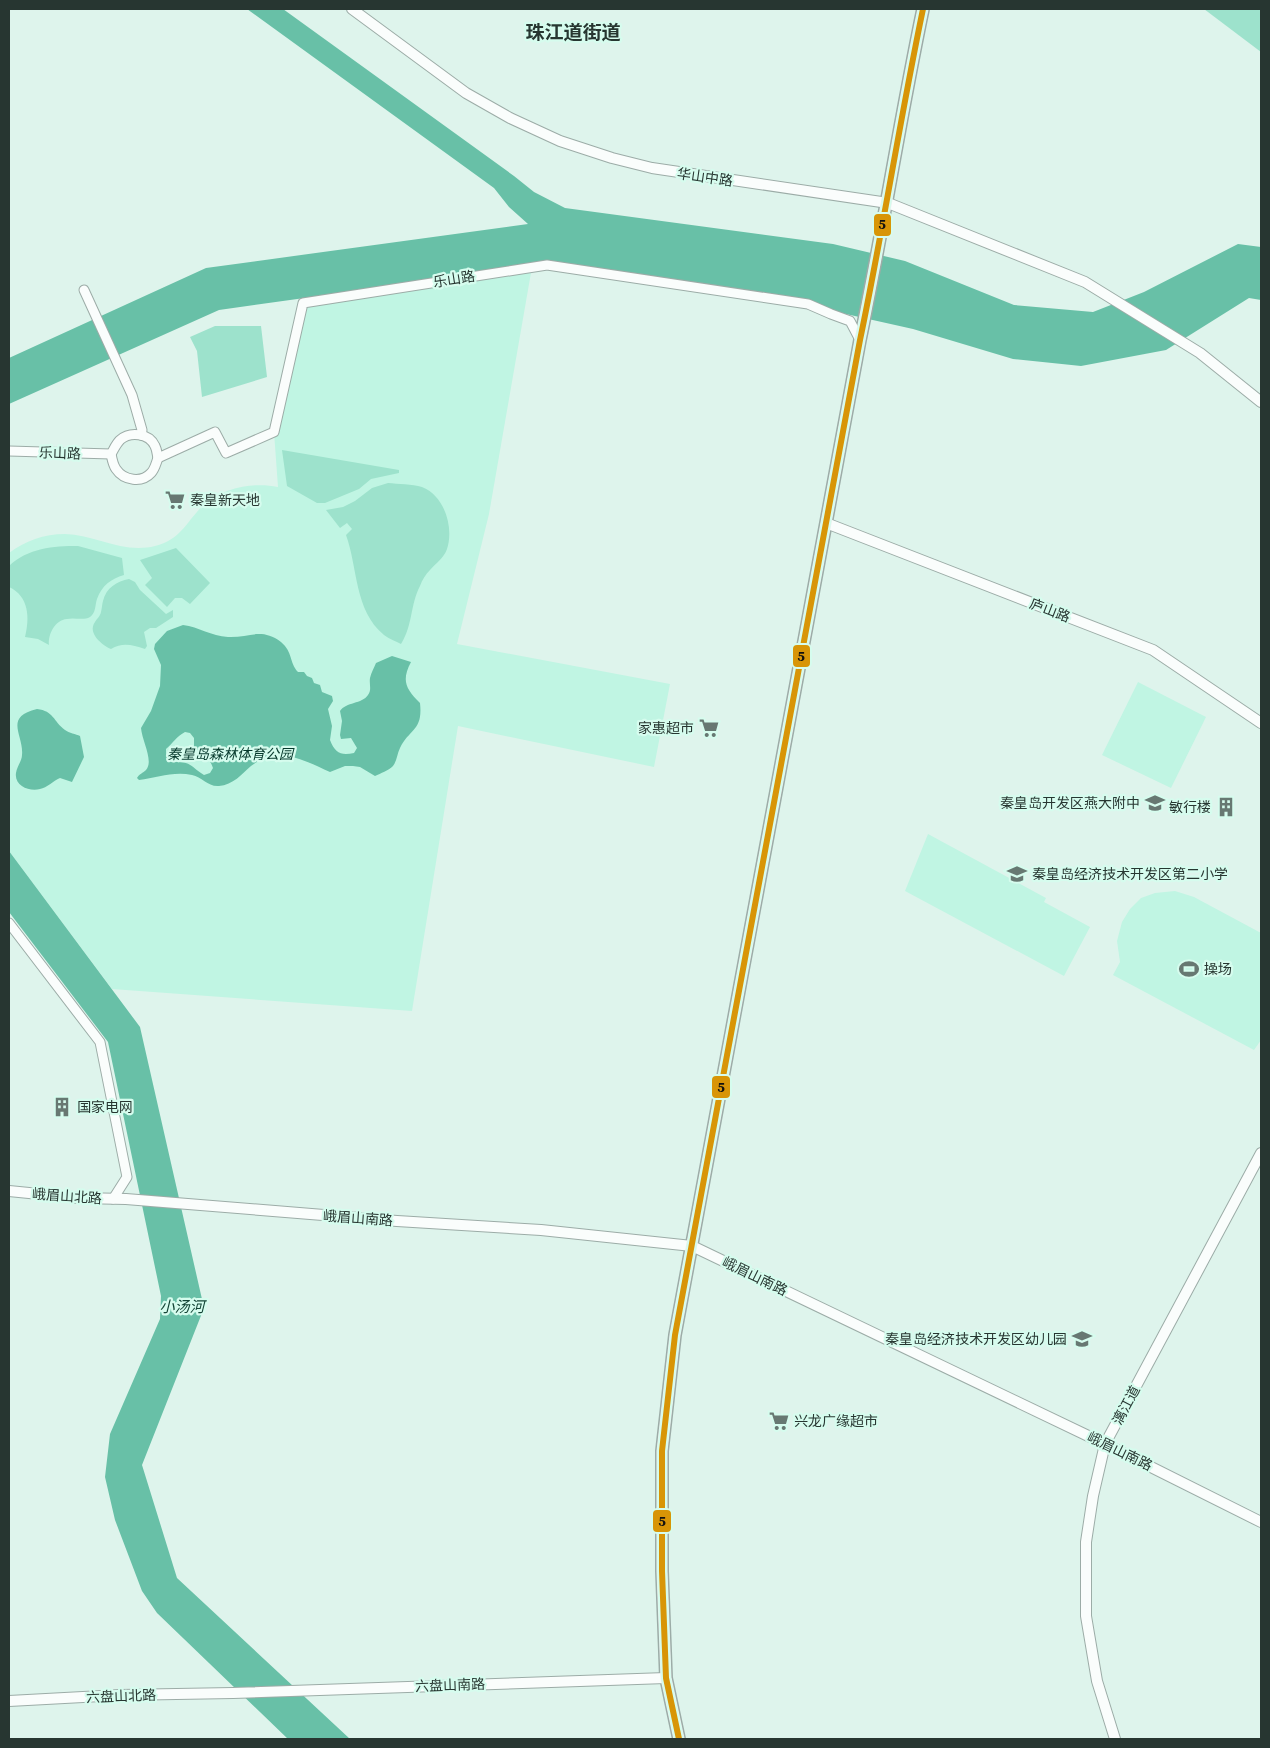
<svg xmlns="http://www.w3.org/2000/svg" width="1270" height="1748" font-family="'Source Serif 4','Noto Sans SC',serif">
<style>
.green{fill:#c0f5e3}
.forest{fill:#9de2cc}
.water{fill:#68c0a7;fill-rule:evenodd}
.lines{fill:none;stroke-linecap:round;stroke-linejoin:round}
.minor-casing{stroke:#9caca7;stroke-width:11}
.tertiary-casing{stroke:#9caca7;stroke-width:12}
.secondary-casing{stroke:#9caca7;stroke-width:14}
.minor{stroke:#fafdfc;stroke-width:9}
.tertiary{stroke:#fafdfc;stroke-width:10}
.secondary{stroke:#ebf1ef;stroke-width:11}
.bus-1-casing{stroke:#d6fcee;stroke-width:10}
.bus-1{stroke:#d89507;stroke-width:6}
.labels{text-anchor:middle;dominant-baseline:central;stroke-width:4.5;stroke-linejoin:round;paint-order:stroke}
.street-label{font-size:14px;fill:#273631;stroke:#d6fcee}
.poi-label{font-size:14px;fill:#273631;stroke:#d6fcee;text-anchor:start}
.park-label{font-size:14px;font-style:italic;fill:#05382b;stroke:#d6fcee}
.water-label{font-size:15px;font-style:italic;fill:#134335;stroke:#d6fcee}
.district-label{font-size:19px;font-weight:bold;fill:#273631;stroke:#d6fcee}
.line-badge{stroke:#d6fcee;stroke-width:2}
.pale-badge-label{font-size:14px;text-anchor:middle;font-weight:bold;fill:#111}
</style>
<rect width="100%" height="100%" fill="#def4ec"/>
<g class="green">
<path d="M532,267l-43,247 -32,130 213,40 -16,83 -196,-41 -46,285 -300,-22 -103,-138v-298c16,-12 35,-19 56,-19 31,1 58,20 90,12 28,-7 32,-27 51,-43 19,-16 49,-21 72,-16l-4,-55 29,-129z"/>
<path d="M1138,682l68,35 -35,71 -69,-33z"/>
<path d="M928,834l118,64 -2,4 46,25 -26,49 -159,-85z"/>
<path d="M1175,891l19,6 67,36v107l-7,10 -141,-75 7,-13 -3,-21 5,-19 8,-13 11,-11 14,-5z"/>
</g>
<g class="forest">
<path d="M1204,9h57v43z"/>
<path d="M215,326h46l6,51 -65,20 -5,-46 -7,-14z"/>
<path d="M282,450l117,20v3l-28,6 -12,10 -34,14h-8l-30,-17z"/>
<path d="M388,483c10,1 24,1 34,4 23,9 32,41 25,62 -3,9 -11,14 -17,21 -4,4 -8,10 -10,16 -10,19 -7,39 -19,58 -5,-3 -12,-5 -17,-9 -30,-25 -26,-67 -38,-100l6,-6 -5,-6 -7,5 -14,-18 17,-3 12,-6 17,-13z"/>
<path d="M78,546l44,12 2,17c-13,4 -22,10 -27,24 -2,6 -1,14 -7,18 -7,4 -15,0 -23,2 -12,1 -19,15 -18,26l-11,-6 -13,-2c5,-19 4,-41 -16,-50v-21c19,-18 44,-20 69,-20z"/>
<path d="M176,548l34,35 -20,21 -8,-6h-7l-8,9 -22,-22 7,-7 -12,-18z"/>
<path d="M129,579l6,3 5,8 26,24 7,-4v7l-17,11h-6l-6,4 3,14 -2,3c-13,-4 -22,-7 -34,0 -9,-4 -24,-16 -16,-27 2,-4 5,-5 6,-10 1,-4 1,-8 2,-11 3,-13 14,-20 26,-22z"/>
</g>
<g class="water">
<path d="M247,9h36l231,167 20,16 31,16 268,36 72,17 109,44 79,7 51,-20 94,-48 23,3v53l-12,-2 -83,52 -85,16 -68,-7 -100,-30 -85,-19 -18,-10 -254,-37 -337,47 -210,94v-46l197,-90 322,-44 -19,-17 -15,-19z"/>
<path d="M183,625c16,2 28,11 45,12 21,1 33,-10 53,5 12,10 8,20 17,30h6l3,4 5,2 2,5 6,2 2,7 10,4 1,5 -5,8 4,17 -2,14c5,13 11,16 24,13l3,-5 -6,-10 -10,1 -1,-4 2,-14 -2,-10c6,-9 22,-7 28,-16 4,-5 1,-11 2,-17 1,-5 4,-10 6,-15l16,-7 19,6c-10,19 -5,27 9,41 3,28 -10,25 -20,45 -3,6 -3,13 -7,18 -5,5 -12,7 -18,10l-15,-9 -7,-1h-8l-15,6c-27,-12 -52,-27 -79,-6 -9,8 -18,19 -32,20 -11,1 -17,-9 -27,-11 -19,-4 -35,3 -53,5l-2,-2c2,-4 6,-5 9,-8 8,-9 -4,-29 -5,-42l10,-17 9,-25 1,-21 -7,-16 1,-5 12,-13zM185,732l5,1 4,5v10c10,5 15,9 19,20l-3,5 -6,2c-17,-11 -11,-13 -33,-13l-5,-6v-7c7,-6 11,-13 19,-17z"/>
<path d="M37,709c17,2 16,12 28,21 4,3 11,4 15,6l4,21 -12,25 -12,-4c-7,3 -13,10 -20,11 -10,3 -26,-3 -24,-16 1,-7 6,-12 6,-18 2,-20 -19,-38 15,-46z"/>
<path d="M9,851l131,176 64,281 -62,157 35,113 173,161h-62l-131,-126 -15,-22 -27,-71 -10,-43 5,-43 50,-115 1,-23 -53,-254 -99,-130z"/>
</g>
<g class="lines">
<defs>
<g id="minor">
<path d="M84,290l48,105 10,35 -1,5"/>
<path d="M9,451l102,3c3,-5 5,-10 9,-14 10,-9 29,-7 35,6 2,4 2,8 3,12l57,-26 11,21 48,-21 29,-129 244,-38 261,39 23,10 19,7 10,19"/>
<path d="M111,454c1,5 2,11 5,15 8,12 26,14 35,4 4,-4 5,-10 7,-15"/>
<path d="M9,923l91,119 27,135 -14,22"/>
</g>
<g id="tertiary">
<path d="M352,9l114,84 44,25 50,23 52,17 40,10 236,35 197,79 115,71 61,49"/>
<path d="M826,523l327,127 108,73"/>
<path d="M9,1191l70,7 47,1 271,22 144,9 151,16 413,198 156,78"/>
<path d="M9,1701l111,-6 113,-2 433,-15"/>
<path d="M1115,1739l-18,-58 -11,-65v-74l7,-46 12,-52 156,-291"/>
</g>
<path id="secondary" d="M679,1739l-13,-61 -4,-107v-120l13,-116 185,-995c23,-110 40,-221 63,-331"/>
</defs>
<use href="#minor" class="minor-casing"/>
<use href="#tertiary" class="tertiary-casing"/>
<use href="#secondary" class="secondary-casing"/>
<use href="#minor" class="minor"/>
<use href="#tertiary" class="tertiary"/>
<use href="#secondary" class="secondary"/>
<defs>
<path id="bus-1" d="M679,1739l-13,-61 -4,-107v-120l13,-116 185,-995c23,-110 40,-221 63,-331"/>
</defs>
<use href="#bus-1" class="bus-1-casing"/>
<use href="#bus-1" class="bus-1"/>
</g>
<defs>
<symbol id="supermarket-bare" viewBox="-9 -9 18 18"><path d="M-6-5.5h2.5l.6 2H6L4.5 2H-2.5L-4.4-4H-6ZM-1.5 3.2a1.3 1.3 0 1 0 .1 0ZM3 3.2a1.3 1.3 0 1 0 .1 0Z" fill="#677872" stroke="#d6fcee" stroke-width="2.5" paint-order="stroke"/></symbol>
<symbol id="school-bare" viewBox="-9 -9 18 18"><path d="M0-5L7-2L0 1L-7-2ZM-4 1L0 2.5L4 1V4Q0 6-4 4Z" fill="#677872" stroke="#d6fcee" stroke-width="2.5" paint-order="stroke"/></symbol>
<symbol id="building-bare" viewBox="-9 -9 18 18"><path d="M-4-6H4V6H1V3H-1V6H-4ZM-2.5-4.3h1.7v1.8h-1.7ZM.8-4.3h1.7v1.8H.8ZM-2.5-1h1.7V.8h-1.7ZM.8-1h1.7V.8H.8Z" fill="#677872" stroke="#d6fcee" stroke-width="2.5" paint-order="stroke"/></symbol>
<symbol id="stadium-bare" viewBox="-9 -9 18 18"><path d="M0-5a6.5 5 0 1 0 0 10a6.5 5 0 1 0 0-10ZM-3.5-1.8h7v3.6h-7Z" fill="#677872" stroke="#d6fcee" stroke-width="2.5" paint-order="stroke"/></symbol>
</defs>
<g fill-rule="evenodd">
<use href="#supermarket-bare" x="161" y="486" width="28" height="28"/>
<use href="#supermarket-bare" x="695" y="714" width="28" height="28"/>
<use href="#school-bare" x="1141" y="789" width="28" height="28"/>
<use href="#building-bare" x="1212" y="793" width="28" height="28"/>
<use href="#school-bare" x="1003" y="860" width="28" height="28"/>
<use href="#stadium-bare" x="1175" y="955" width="28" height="28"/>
<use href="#building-bare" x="48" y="1093" width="28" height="28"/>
<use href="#school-bare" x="1068" y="1325" width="28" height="28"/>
<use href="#supermarket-bare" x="765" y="1407" width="28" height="28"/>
</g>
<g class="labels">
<g class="street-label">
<text transform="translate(705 177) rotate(8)">华山中路</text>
<text transform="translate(454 279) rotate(-9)">乐山路</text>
<text transform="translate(60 453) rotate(2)">乐山路</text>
<text transform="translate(1050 610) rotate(21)">庐山路</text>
<text transform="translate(67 1196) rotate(4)">峨眉山北路</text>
<text transform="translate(358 1218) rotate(4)">峨眉山南路</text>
<text transform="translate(755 1276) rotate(26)">峨眉山南路</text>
<text transform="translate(1126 1405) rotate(-62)">漓江道</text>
<text transform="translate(1120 1451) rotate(26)">峨眉山南路</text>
<text transform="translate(450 1685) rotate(-2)">六盘山南路</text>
<text transform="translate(121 1696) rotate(-2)">六盘山北路</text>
</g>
<g class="poi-label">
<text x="190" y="500">秦皇新天地</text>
<text x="694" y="728" text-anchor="end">家惠超市</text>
<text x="1140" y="803" text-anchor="end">秦皇岛开发区燕大附中</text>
<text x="1211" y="807" text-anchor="end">敏行楼</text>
<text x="1032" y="874">秦皇岛经济技术开发区第二小学</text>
<text x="1204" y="969">操场</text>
<text x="77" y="1107">国家电网</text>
<text x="1067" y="1339" text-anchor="end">秦皇岛经济技术开发区幼儿园</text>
<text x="794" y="1421">兴龙广缘超市</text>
</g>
<g class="park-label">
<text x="230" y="754">秦皇岛森林体育公园</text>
</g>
<g class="water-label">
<text x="182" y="1306">小汤河</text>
</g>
<g class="district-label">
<text x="573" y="32">珠江道街道</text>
</g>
</g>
<g class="line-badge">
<rect x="873" y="213" width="19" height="24" rx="5" fill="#d89507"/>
<rect x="792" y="644" width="19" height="24" rx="5" fill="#d89507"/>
<rect x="711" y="1075" width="20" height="24" rx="5" fill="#d89507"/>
<rect x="652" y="1509" width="20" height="24" rx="5" fill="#d89507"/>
</g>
<g class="pale-badge-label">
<text x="882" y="229">5</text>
<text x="801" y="661">5</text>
<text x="721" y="1092">5</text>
<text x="662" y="1526">5</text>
</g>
<rect width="1270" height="1748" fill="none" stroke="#273631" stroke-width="20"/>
</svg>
